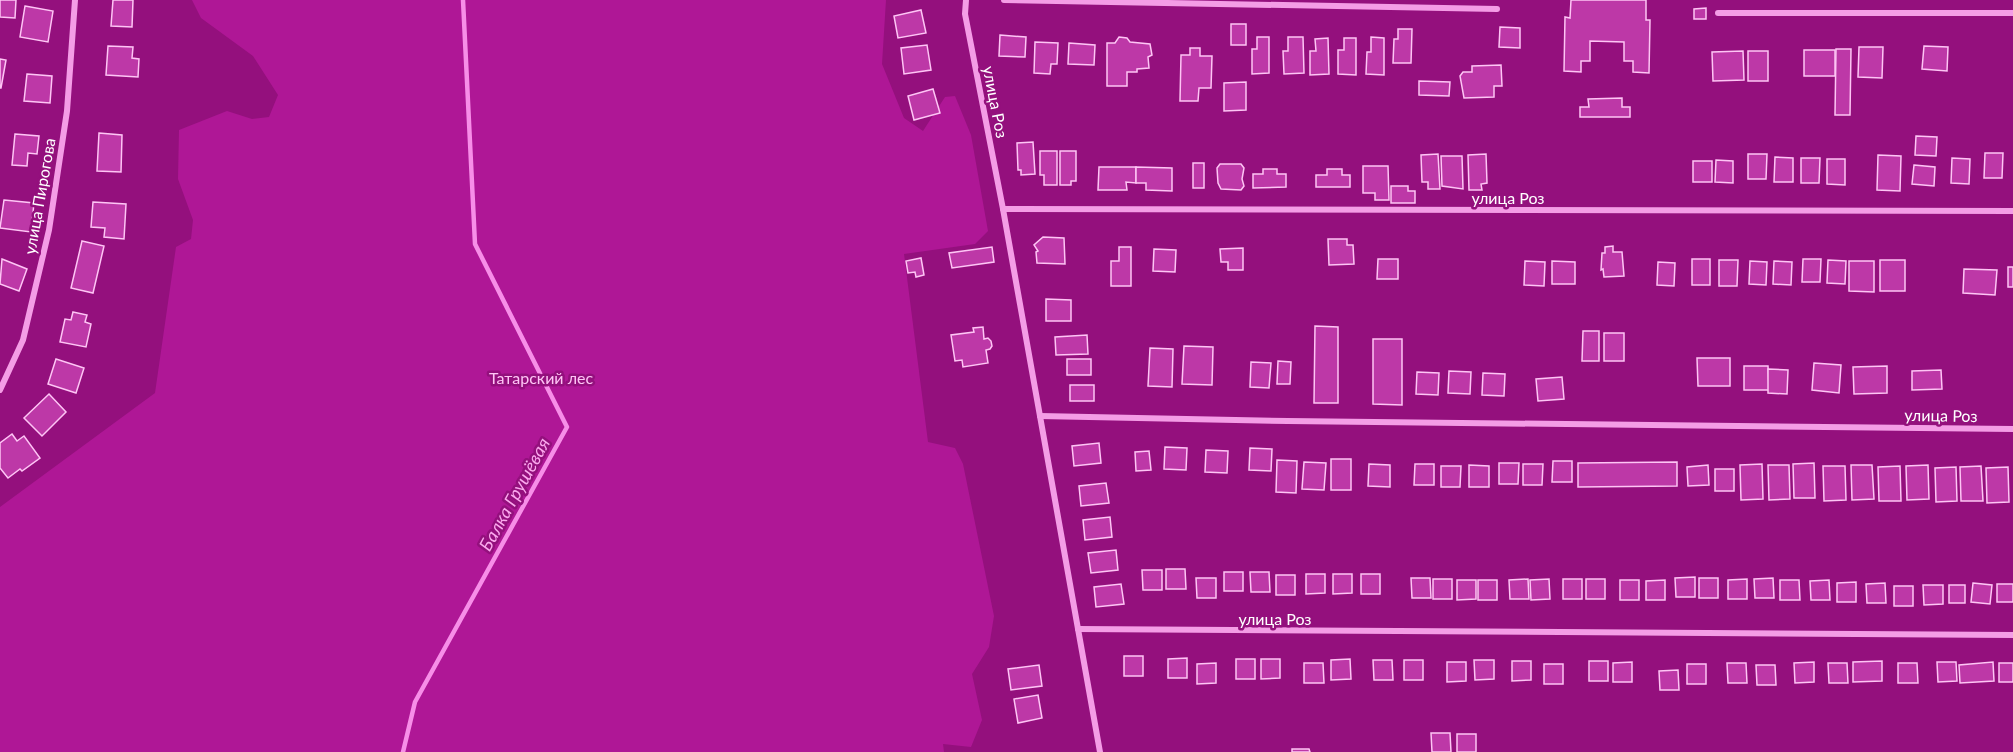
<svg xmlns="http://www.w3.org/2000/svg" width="2013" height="752" font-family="Lato,sans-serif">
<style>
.green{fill:#af1796}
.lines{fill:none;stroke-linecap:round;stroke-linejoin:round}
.stream{stroke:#f78ee8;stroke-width:4.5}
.building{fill:#bd38a7;stroke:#fec5f5;stroke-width:1.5}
.street{stroke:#f49de6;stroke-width:6}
.labels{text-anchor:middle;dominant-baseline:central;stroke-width:5;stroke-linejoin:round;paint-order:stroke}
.street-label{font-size:16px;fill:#fff;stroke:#94107d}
.park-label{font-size:16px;fill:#fec5f5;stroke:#94107d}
.water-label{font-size:18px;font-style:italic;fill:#fba9ee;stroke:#94107d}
</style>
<rect width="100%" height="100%" fill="#94107d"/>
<path class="green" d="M192,0h694l-4,64 22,54 19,13 22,-34 10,-1 16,39 17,96 -13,13 -71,10 24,188 27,6 8,16 31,152 -5,31 -17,27 10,46 -11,27 -28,-3 1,8h-944v-245l155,-114 21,-146 15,-8 2,-19 -15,-41 1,-49 48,-19 25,8 17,-2 9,-22 -25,-39 -52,-38z"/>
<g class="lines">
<path class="stream" d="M403,752l12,-50 152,-275 -92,-183 -12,-244"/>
</g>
<g class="building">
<path d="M0,0h16l-1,18 -15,-1z"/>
<path d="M113,0h20l-1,27 -21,-1z"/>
<path d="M1571,0h75v20h4l-1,53 -16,-1v-11h-9v-19l-34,-1v20h-9v11l-17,-1 1,-54 5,1z"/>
<path d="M25,6l28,5 -5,31 -28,-5z"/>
<path d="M1706,8v11h-12v-10z"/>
<path d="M921,10l5,23 -28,5 -4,-22z"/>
<rect x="1231" y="24" width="15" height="21"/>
<path d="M1500,27l20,1v20l-21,-1z"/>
<path d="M1398,29h14l-1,34h-18l1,-24h4z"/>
<path d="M1000,35l26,2 -1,20 -26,-1z"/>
<path d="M1119,37l8,1 3,4 20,2 2,11 -4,2 1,11 -12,1v3h-10v14h-20v-43h8z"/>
<path d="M1257,37h12v36l-17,1v-25h5z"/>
<path d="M1288,37h15l1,36 -20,1 -1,-23h5z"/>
<path d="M1371,37l13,1v37l-18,-1 1,-22h4z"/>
<path d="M1328,38l1,36 -19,1v-24h6l-1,-12z"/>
<path d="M1344,38h12v37l-18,-1v-24h6z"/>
<path d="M1035,42l23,1 -1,21h-6l-1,10 -16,-1z"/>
<path d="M1069,43l26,2 -1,20 -26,-1z"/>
<path d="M927,45l4,25 -27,4 -3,-26z"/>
<path d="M108,46l25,1 -1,11 7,1 -1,18 -32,-2z"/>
<path d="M1924,46l24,1 -1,24 -25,-2z"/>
<path d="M1859,47h24l-1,31 -24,-1z"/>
<path d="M1190,48h10v8h12l-1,32h-12l-1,13h-18l1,-46h9z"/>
<path d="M1836,49h15l-1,66h-15z"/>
<rect x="1804" y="50" width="31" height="26"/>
<path d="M1743,51l1,29 -31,1 -1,-29z"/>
<rect x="1748" y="51" width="20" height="30"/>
<path d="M0,59l6,1 -5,28h-1z"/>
<path d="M1501,65l1,21h-8v11l-30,1 -4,-22 3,-4h9v-6z"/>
<path d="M27,74l25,2 -2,27 -26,-2z"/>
<path d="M1419,81l31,1 -1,14 -30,-1z"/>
<path d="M1246,82v28l-22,1v-28z"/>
<path d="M933,89l7,24 -26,7 -6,-24z"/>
<path d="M1622,98v9h8v10h-50v-10h9l-1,-8z"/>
<path d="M99,133l23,2 -1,37 -24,-1z"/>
<path d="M15,134l24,2 -2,18 -9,-1 -1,13 -15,-1z"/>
<path d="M1916,136l21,1 -1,19 -21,-1z"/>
<path d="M1033,142l2,32 -14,1v-5h-3l-1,-27z"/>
<path d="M1040,151h17v34h-13v-10h-4z"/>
<path d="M1060,151h16v30h-5v4h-11z"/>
<path d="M1985,153h18l-1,25h-18z"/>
<path d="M1438,154l2,35h-12v-7h-6l-1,-27z"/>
<path d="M1486,154l1,29 -6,1 1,6h-13l-1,-35z"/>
<path d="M1748,154h19l-1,25h-18z"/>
<path d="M1878,155l23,1 -1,35 -23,-1z"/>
<path d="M1441,156h21l1,33 -21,-3z"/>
<path d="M1775,157l18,1v24h-19z"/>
<path d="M1801,158h19l-1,25h-18z"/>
<path d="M1952,158l18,1 -1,25 -18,-1z"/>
<path d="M1827,159h18v26l-18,-1z"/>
<path d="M1716,160l17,1v22l-18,-1z"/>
<rect x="1693" y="161" width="19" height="21"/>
<rect x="1193" y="163" width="11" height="25"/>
<path d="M1220,164h21l3,4 -2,11 2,7 -3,4 -20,-1 -3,-6 -1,-15z"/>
<path d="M1914,165l21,2 -1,19 -22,-2z"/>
<path d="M1363,166h25l1,34h-14v-7h-12z"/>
<path d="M1099,167h37v16l-10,-1 1,8h-29z"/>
<path d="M1136,167l36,1v23l-26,-1v-7h-10z"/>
<path d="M1263,169h14v5h9v13l-33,1v-14h10z"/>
<path d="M1327,169h15v6h8v12h-34v-12h11z"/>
<path d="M1391,186h17v5h7v12h-24z"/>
<path d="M4,200l30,3 -3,29 -31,-4z"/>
<path d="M93,202l33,2 -2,35 -20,-2 1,-9 -14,-1z"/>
<path d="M1043,237l21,1 1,26 -28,-1 -1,-11 2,-1 -4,-6z"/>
<path d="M1328,239h19v6h6l1,19 -25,1z"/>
<path d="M82,241l22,5 -11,47 -22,-5z"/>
<path d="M1613,246v6h9l2,24 -20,1 -1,-8 -2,1 1,-17h3v-6z"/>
<path d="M992,247l2,15 -42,6 -3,-15z"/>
<path d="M1119,247h12v39h-20v-25h8z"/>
<path d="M1243,248v22h-15v-8h-7l-1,-13z"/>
<path d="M1154,249l22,1 -1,22 -22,-1z"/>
<path d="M921,258l3,17 -8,2 -1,-5 -7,1 -2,-12z"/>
<path d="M2,259l25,10 -8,22 -19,-7z"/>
<path d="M1378,259h20v20h-21z"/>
<rect x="1692" y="259" width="18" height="26"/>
<path d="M1803,259h18l-1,23h-18z"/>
<path d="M1719,260h19l-1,26h-18z"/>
<path d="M1828,260l18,1 -1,23 -18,-1z"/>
<rect x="1880" y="260" width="25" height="31"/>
<path d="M1525,261l20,1 -1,24 -20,-1z"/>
<path d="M1552,261l23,1v22h-23z"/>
<path d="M1750,261l17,1 -1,23 -17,-1z"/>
<path d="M1774,261l18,1 -1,23 -18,-1z"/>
<path d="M1849,261h25v31l-25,-1z"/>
<path d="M1658,262l17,1 -1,23 -17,-1z"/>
<rect x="2008" y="267" width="5" height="20"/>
<path d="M1964,269l33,1 -2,25 -32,-2z"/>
<path d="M1046,299l25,1v21h-25z"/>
<path d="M73,312l14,3 -2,7 6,2 -5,23 -26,-5 5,-23 6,1z"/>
<path d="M1315,326l23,1v76h-24z"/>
<path d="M983,327l1,12 4,-1 3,3 1,5 -2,3 -4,1 2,13 -25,4 -1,-7 -7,1 -4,-26 23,-3 -1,-4z"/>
<path d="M1583,331h16v30h-17z"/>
<rect x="1604" y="333" width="20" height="28"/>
<path d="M1087,335l1,19 -32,1 -1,-18z"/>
<path d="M1373,339h29v66l-29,-1z"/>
<path d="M1184,346l29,1 -1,38 -30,-1z"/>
<path d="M1150,348l23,1 -1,38 -24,-1z"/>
<path d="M1697,358h33v28h-32z"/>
<path d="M56,359l28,9 -8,25 -28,-9z"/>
<rect x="1067" y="359" width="24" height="16"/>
<path d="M1278,361l13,1 -1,22h-13z"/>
<path d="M1251,362l20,1 -2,25 -19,-1z"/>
<path d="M1814,363l27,2 -2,28 -27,-3z"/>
<path d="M1744,366h24l1,24h-25z"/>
<path d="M1887,366v27l-33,1 -1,-27z"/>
<path d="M1768,369l20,1 -1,24 -19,-1z"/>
<path d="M1941,370l1,19 -30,1v-19z"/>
<path d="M1449,371l22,1 -1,22 -22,-1z"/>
<path d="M1417,372l22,1 -1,22 -22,-1z"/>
<path d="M1483,373l22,1 -1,22 -22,-1z"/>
<path d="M1562,377l2,22 -26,2 -2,-22z"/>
<rect x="1070" y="385" width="24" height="16"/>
<path d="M49,394l17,18 -24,24 -18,-18z"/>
<path d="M12,434l5,7 7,-5 16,22 -18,13 -2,-2 -12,9 -8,-10v-25z"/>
<path d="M1099,443l2,20 -27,3 -2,-20z"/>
<path d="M1165,447l22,1 -1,22 -22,-1z"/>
<path d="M1250,448l22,1 -1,22 -22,-1z"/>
<path d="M1206,450l22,1 -1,22 -22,-1z"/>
<path d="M1149,451l2,19 -15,1 -1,-19z"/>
<rect x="1331" y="459" width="20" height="31"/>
<path d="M1277,460l20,1 -1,32 -20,-1z"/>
<path d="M1553,461h19v21h-20z"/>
<path d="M1304,462l22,1 -2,27 -22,-1z"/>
<path d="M1677,462v24l-99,1v-24z"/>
<path d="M1499,463h20l-1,21h-19z"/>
<path d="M1814,463l1,35h-21l-1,-34z"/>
<path d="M1369,464l21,1v22l-22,-1z"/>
<path d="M1415,464h19v21h-20z"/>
<path d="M1523,464h20l-1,21h-19z"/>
<path d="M1762,464l1,35 -22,1 -1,-35z"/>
<path d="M1469,465l20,1v21h-20z"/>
<path d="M1708,465l1,20 -21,1 -1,-19z"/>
<path d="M1768,465h21l1,34 -21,1z"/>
<path d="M1851,465h21l2,34 -22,1z"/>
<path d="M1928,465l1,34 -22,1 -1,-34z"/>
<path d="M1441,466h20l-1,21h-19z"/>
<path d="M1823,466h22l1,34 -22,1z"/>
<path d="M1900,466l1,35h-22l-1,-34z"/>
<path d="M1981,466l2,35h-22l-1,-34z"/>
<path d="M1956,467l1,34 -21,1 -1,-34z"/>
<path d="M2008,467l1,35 -22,1 -1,-35z"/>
<rect x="1715" y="469" width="19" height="22"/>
<path d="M1106,483l3,20 -28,3 -2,-20z"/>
<path d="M1110,517l2,20 -27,3 -2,-20z"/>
<path d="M1116,550l2,20 -27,3 -3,-20z"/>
<path d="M1166,569h19l1,20h-20z"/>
<path d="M1142,570h20v20h-19z"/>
<rect x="1224" y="572" width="19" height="19"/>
<path d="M1250,572h19l1,20h-19z"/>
<path d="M1306,574h19v19l-19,1z"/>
<path d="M1333,574h19v19l-19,1z"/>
<rect x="1361" y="574" width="19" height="20"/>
<rect x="1276" y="575" width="19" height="20"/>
<path d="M1695,577v20h-19l-1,-19z"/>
<path d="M1196,578h20v20h-19z"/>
<path d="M1411,578h19l1,20h-19z"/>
<rect x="1699" y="578" width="19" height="20"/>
<path d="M1773,578l1,20h-19l-1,-19z"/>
<rect x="1433" y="579" width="19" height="20"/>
<path d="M1528,579l1,20h-19l-1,-19z"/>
<path d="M1549,579l1,20 -19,1 -1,-20z"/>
<rect x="1563" y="579" width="19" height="20"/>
<rect x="1586" y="579" width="19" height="20"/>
<path d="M1747,579v20h-19v-19z"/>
<path d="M1457,580h19v19l-19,1z"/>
<rect x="1478" y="580" width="19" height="20"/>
<rect x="1620" y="580" width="19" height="20"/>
<path d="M1665,580v20h-19v-19z"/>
<path d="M1780,580h19l1,20h-20z"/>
<path d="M1829,580l1,20h-19l-1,-19z"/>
<path d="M1856,582v20h-19v-19z"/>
<path d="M1885,583l1,20h-19l-1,-19z"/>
<path d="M1973,583l19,2 -2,19 -19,-2z"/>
<path d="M1121,584l3,20 -28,3 -2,-20z"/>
<rect x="1997" y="584" width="16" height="18"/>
<path d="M1923,585h20v19l-19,1z"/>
<rect x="1949" y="585" width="16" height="18"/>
<rect x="1894" y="586" width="19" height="20"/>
<rect x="1124" y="656" width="19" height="20"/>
<path d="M1187,658v20h-19v-19z"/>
<rect x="1236" y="659" width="19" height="20"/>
<path d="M1261,659h19v19l-19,1z"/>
<path d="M1350,659l1,20 -20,1v-20z"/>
<path d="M1373,660h19l1,20h-19z"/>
<rect x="1404" y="660" width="19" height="20"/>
<path d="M1474,660h20v19l-19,1z"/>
<path d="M1512,661h19v19l-19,1z"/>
<rect x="1589" y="661" width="19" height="20"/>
<path d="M1882,661v20l-29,1v-20z"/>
<path d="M1447,662h19v19l-19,1z"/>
<path d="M1632,662v20h-19v-19z"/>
<path d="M1814,662v20l-19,1 -1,-20z"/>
<path d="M1937,662h19l1,19 -19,1z"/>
<path d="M1993,662l1,19 -34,2 -1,-18z"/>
<path d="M1216,663v20l-19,1v-20z"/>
<path d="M1304,663h19l1,20h-20z"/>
<path d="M1727,663h19l1,20h-19z"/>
<path d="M1828,663h19l1,20h-19z"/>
<path d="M1898,663h19l1,20h-20z"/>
<rect x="1999" y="663" width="14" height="19"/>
<rect x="1544" y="664" width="19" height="20"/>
<rect x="1687" y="664" width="19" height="20"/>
<path d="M1039,665l3,21 -31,4 -3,-21z"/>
<path d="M1756,665h19l1,20h-19z"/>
<path d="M1678,670l1,20h-19l-1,-19z"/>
<path d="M1038,695l4,23 -24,5 -4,-24z"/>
<path d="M1431,733h19l1,19h-19z"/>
<rect x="1457" y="734" width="19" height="18"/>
<path d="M1292,749h17l1,3h-18z"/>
</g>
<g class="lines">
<g class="street">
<path d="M966,0l-1,14 38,195 97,543"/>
<path d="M1004,0l493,9"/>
<path d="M1718,13h295"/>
<path d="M1003,209l1010,2"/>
<path d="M0,390l23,-50 26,-110 18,-119 8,-111"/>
<path d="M1040,416l248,5 725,8"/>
<path d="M1078,629l935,6"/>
</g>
</g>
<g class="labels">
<g class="street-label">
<text transform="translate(996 102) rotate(79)">улица Роз</text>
<text transform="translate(39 196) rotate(-80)">улица Пирогова</text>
<text x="1508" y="197">улица Роз</text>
<text transform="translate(1941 415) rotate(1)">улица Роз</text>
<text x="1275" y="618">улица Роз</text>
</g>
<g class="park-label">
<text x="541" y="377">Татарский лес</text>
</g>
<g class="water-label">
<text transform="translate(514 494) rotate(-61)">Балка Грушёвая</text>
</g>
</g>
</svg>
